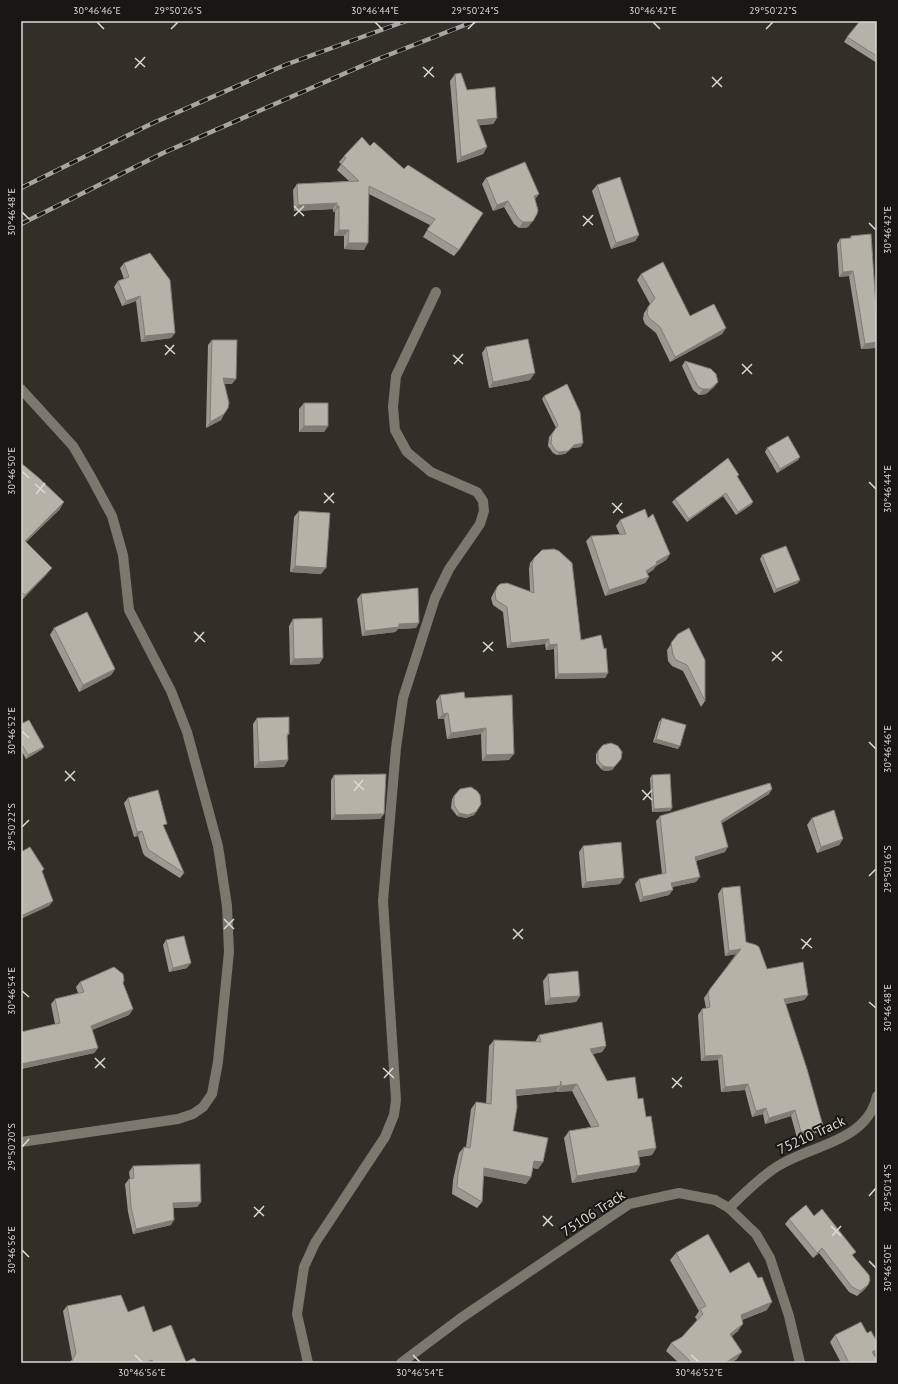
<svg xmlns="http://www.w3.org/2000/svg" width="898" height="1384" font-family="'PT Sans',sans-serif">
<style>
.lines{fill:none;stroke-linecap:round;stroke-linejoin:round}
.minor{stroke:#7b786e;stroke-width:10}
.rail-casing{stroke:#a7a69f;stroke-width:4.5}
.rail{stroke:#181713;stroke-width:3;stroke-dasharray:9;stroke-linecap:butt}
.wall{fill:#9c9990}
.shaded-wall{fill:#7f7d75}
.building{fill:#b5b2a7;stroke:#7f7d75}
.ticks{fill:none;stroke:#dbdad4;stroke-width:1.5}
.labels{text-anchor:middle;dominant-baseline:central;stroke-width:4;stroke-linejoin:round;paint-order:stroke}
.street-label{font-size:14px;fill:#dbdad4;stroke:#181713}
.neatline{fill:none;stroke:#dbdad4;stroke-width:1.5}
.ticks-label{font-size:10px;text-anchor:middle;fill:#dbdad4}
</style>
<rect width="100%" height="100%" fill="#312f27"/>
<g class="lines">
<g class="minor">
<path d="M21,389l52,57 18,31 21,39 11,39 6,55 42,81 16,41 31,114 9,60 2,46 -11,110 -6,32 -9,13 -10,7 -15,5 -157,23"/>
<path d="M729,1208c15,-14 31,-31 49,-42 33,-21 89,-24 99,-70"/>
<path d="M308,1363l-11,-49 7,-47 11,-24 70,-106 9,-22 2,-15 -13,-199 13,-153 7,-50 32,-100 14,-29 31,-45 4,-13 -1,-10 -6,-9 -46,-20 -24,-20 -12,-22 -2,-23 3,-31 40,-84"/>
<path d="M401,1363l60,-45 168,-114 50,-11 36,7 14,8 27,26 14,24 19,58 11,47"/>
</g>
<defs>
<g id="rail">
<path d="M21,188l132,-65 132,-58 121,-44"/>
<path d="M21,224l142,-71 210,-92 102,-40"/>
</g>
</defs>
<use href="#rail" class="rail-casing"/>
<use href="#rail" class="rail"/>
</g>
<g class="wall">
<path d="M877,22v41l-33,-21 3,-5z"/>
<path d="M455,74l12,16 30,28 -4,6 -14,1 8,22 -4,7 -26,9 -7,-82z"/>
<path d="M374,142l85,108 -5,6 -31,-19 7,-12 -61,-31 -5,56 -20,-1v-13h-10l1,-24h-2v-3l-39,2 -1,-21 4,-6 52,-3 -12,-11 4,-6 -2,-2 5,-6 26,-10z"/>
<path d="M486,178l53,16 -4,5 -6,27 -3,2h-7l-5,-4 -10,-17 -11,4 -11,-27z"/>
<path d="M597,185l42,50 -4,6 -24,8 -19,-58z"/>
<path d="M851,236l26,86v22l-2,4 -14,1 -12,-73 -10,1 -2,-33 3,-5 10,-1z"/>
<path d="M124,263l51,70 -4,5 -30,4 -5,-41 -14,5 -8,-19 4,-6 6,-2 -4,-11z"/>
<path d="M641,274l49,42 36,12 -4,6 -52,28 -14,-29 -11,-9 -2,-5 1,-6 6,-9 -13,-24z"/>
<path d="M212,340l20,44h-8v30l-3,6 -15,8 2,-83z"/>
<path d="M486,347l44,33 -41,8 -7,-35z"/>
<path d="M685,361l33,21 -4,5 -8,7 -7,1 -6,-5 -11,-24z"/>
<path d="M544,396l37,51 -9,1 -7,6 -8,1 -4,-2 -5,-7 1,-9 7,-9 -14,-29z"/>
<path d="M304,403l24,23 -4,6h-25v-23z"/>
<path d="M767,448l33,9 -2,3 -21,13 -12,-21z"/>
<path d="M21,463l39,46 -34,33 21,32 -26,27z"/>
<path d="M737,477l16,25 -2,3 -15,10 -13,-19 -36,26 -15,-20 3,-3z"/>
<path d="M299,511l22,63 -31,-2 4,-55z"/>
<path d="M648,518l22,36 -4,6 -10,6 -3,4 -6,4 2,3 -4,6 -40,13 -19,-55 5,-5 29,-1 -4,-9 4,-6z"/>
<path d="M762,555l36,28 -24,10 -14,-34z"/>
<path d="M534,558l47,82 27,33 -3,5 -50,1 -1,-30 -8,1 -1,-6 -38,4 -4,-36 -10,-7 -2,-7 3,-6 3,-5 33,4 -1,-22 1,-6z"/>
<path d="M361,594l55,34 -18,1 -3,3 -33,4 -5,-37z"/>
<path d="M293,619l30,39 -4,6 -29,1 -1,-39z"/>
<path d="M54,628l61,41 -4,6 -32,17 -29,-57z"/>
<path d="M678,634l27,67 -4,6 -18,-36 -11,-5 -4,-5 -1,-11z"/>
<path d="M440,695l25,3 44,62 -27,1 -1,-27 -34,5 -3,-20h-6l-2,-18z"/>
<path d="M257,718l32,16 -2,3 1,23 -4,7 -30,1 -1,-44z"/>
<path d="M662,718l16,31 -25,-7 6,-20z"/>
<path d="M21,724l23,23 -3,3 -15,9 -5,-9z"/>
<path d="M598,751l23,8 -9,11 -7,1 -4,-2 -5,-6v-9z"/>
<path d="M334,775l50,39 -4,5 -49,1v-40z"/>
<path d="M652,775l20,33 -2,3 -18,1 -2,-34z"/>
<path d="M772,789l-3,5 -47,29 3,29 -29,9v21l-24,5 -3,8 -29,7 -5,-18 4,-5 23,-5 -6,-53 4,-5z"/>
<path d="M454,796l22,16 -2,3 -8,3 -9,-2 -6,-8 1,-9z"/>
<path d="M128,798l36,29 20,46 -4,5 -35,-22 -2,-3 -5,-17 -4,1 -10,-34z"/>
<path d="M812,818l31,21 -4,6 -22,8 -10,-28z"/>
<path d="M583,846l37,38 -38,4 -3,-36z"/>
<path d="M722,888l24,54 21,27 41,26 -4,5 -18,4 33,128 -22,6 -6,-22 -26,8 -2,-10 -11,3 -7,-27 -24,2 -3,-32 -17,1 -3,-46 4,-6 4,-1 -2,-10 2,-3 30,-41 -11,2 -7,-62z"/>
<path d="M166,940l21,28 -18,4 -6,-27z"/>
<path d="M548,974l32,22 -4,6 -31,3 -2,-24z"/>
<path d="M80,982l43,1 10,26 -4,6 -37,15 6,18 -4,5 -73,16v-37l34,-8 -4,-20 4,-5 23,-6 -2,-6z"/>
<path d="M539,1035l67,11 -4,6 -9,2 14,27 31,18 8,18 10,31 -4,7 -13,2 1,8 -4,7 -64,11 -8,-45 5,-7 22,-4 -19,-36 -15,1 -1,-1 -1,1 -39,4 -3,35 30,31 -5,7 -5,-1 -2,9 -5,7 -43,-9 -1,27 -5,6 -25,-14 1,-14 6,-27 5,-6h2l5,-38 5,-7 10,2 3,-58 5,-6 41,2z"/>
<path d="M133,1166l68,36 -4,5 -23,1 -3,17 -38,9 -5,-22 -3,-28 4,-5h1l-1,-7z"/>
<path d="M814,1216l39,40 15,29 -4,5 -7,6 -8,-4 -30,-39 -6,5 -28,-34 4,-5z"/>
<path d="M676,1253l54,20 37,37 -25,10 -4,11 -6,5 5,23 -6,4h-52l-13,-12 5,-8 11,-6 15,-17 -2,-3 4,-6 -29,-51z"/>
<path d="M67,1306l61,6 25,20 33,30 12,1h-128l2,-4 -9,-48z"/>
<path d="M867,1333l10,9v10l-3,3 3,8h-36l-11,-21 5,-7z"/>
</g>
<g class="shaded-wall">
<path d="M497,118l-4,6 -20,2 4,-6z"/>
<path d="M487,147l-4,7 -26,9 4,-6z"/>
<path d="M539,194l-4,5 -1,-3z"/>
<path d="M508,201l-4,6 -11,4 4,-6z"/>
<path d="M337,203l-4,6 -39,2 4,-6z"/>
<path d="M337,206h2l-4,6h-2z"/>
<path d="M533,221l-4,5 -3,2h-7l4,-6z"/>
<path d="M339,230h10l-5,6h-10z"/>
<path d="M639,235l-4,6 -24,8 5,-6z"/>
<path d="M348,243h20l-4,7 -20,-1z"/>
<path d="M853,271l-4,5 -10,1 4,-5z"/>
<path d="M140,296l-4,5 -14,5 4,-5z"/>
<path d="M726,328l-4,6 -52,28 5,-5z"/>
<path d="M175,333l-4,5 -30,4 4,-6z"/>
<path d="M877,342v2l-2,4 -14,1 4,-5z"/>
<path d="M535,373l-5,7 -41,8 4,-6z"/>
<path d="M223,378l13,1 -4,5h-13z"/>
<path d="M718,382l-4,5 -8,7 -7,1 4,-6z"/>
<path d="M224,414l-3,6 -15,8 4,-6z"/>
<path d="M304,426h24l-4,6h-25z"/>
<path d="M583,443l-2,4 -9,1 -7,6 -8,1 2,-3 15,-7z"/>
<path d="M800,457l-2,3 -21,13 3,-4z"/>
<path d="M726,493l-3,3 -36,26 2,-3z"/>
<path d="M64,502l-4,7 -39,38 4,-6z"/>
<path d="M753,502l-2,3 -15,10 2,-3z"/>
<path d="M670,554l-4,6 -10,6 -3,4 -11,7 4,-6 10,-9z"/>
<path d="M295,566l31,2 -5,6 -31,-2z"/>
<path d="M52,568l-5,6 -26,27 4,-6z"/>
<path d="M649,577l-4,6 -40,13 4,-6z"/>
<path d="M800,580l-2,3 -24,10 2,-4z"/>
<path d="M419,623l-3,5 -18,1 -3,3 -33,4 3,-5 34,-7z"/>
<path d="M549,639l-4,5 -38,4 4,-5z"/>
<path d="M557,644l-3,5 -8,1 3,-5z"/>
<path d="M323,658l-4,6 -29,1 4,-6z"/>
<path d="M115,669l-4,6 -32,17 4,-7z"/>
<path d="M608,673l-3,5 -50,1 3,-5z"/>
<path d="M448,713l-4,6h-6l5,-5z"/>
<path d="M486,728l-5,6 -34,5 4,-6z"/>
<path d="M656,739l24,7 -2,3 -25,-7z"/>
<path d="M44,747l-3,3 -15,9 2,-4z"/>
<path d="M514,754l-5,6 -27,1 4,-6z"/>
<path d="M621,759l-9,11 -7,1 -4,-2 2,-3z"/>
<path d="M288,760l-4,7 -30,1 5,-6z"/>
<path d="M772,789l-3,5 -52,32 4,-5z"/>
<path d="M672,808l-2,3 -18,1 2,-3z"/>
<path d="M476,812l-2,3 -8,3 -9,-2 2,-3z"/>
<path d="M384,814l-4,5 -49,1 4,-5z"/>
<path d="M142,831l-4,5 -4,1 3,-5z"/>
<path d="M843,839l-4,6 -22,8 4,-6z"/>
<path d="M728,847l-3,5 -33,10 3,-5z"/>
<path d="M700,877l-4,5 -28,6 3,-5z"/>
<path d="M624,878l-4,6 -38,4 4,-6z"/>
<path d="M673,890l-4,5 -29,7 3,-5z"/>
<path d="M53,901l-4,5 -28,13v-3z"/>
<path d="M741,949l-4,5 -12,2 4,-5z"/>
<path d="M191,963l-4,5 -18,4 4,-4z"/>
<path d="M808,995l-4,5 -24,5 4,-6z"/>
<path d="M580,996l-4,6 -31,3 5,-7z"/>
<path d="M133,1009l-4,6 -42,17 4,-6z"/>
<path d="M606,1046l-4,6 -17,4 5,-7z"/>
<path d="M98,1048l-4,5 -73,16v-5z"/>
<path d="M722,1055l-4,5 -17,1 4,-5z"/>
<path d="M577,1084l-5,7 -15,1 4,-6z"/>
<path d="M748,1084l-3,6 -24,2 4,-5z"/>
<path d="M560,1086l-5,6 -44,4 5,-6z"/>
<path d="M766,1108l-3,6 -11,3 4,-6z"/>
<path d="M795,1110l-4,6 -26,8 4,-6z"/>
<path d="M823,1126l-4,6 -22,6 4,-6z"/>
<path d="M656,1148l-4,7 -18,3 4,-7z"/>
<path d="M534,1161l9,1 -5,7 -8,-2z"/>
<path d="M640,1165l-4,7 -64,11 5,-7z"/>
<path d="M484,1168l47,9 -5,7 -47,-9z"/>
<path d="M201,1202l-4,5 -27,1 3,-5z"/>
<path d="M174,1220l-3,5 -38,9 3,-5z"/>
<path d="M822,1248l-3,5 -6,5 4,-5z"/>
<path d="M868,1285l-4,5 -7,6 3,-5z"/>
<path d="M772,1302l-5,8 -31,12 5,-7z"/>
<path d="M743,1324l-5,7 -13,10 5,-7z"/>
<path d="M877,1349v3l-2,2 -8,4 5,-6z"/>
<path d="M742,1352l-5,7 -6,4h-6z"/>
<path d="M152,1360l-2,3h-6z"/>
</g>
<g class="building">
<path d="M860,21h15l2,1v34l-30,-19z"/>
<path d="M461,73l6,17 28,-3 2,31 -20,2 10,27 -26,10 -6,-83z"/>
<path d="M362,137l8,9 4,-4 30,27 4,-4 75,48 -24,37 -32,-20 8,-11 -66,-33 -1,57h-20l1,-13h-10v-24h-2v-3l-39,2 -1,-21 62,-3 -18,-17 5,-6 -2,-2z"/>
<path d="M525,162l14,32 -5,2 4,14 -1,4 -4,7 -3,1h-7l-5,-4 -10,-17 -11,4 -11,-27z"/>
<path d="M620,177l19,58 -23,8 -19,-58z"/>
<path d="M871,234l6,88v20l-12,2 -12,-73 -10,1 -3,-33 11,-1v-2z"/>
<path d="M150,253l20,27 5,53 -30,3 -5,-40 -14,5 -8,-20 11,-4 -5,-14z"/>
<path d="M663,262l27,54 24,-12 12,24 -51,29 -15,-30 -11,-9 -2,-5 1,-6 7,-9 -14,-24z"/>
<path d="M528,339l7,34 -42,9 -7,-35z"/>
<path d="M212,340h25l-1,39 -13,-1 6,25 -1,5 -4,6 -14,8z"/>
<path d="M685,361l26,8 5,5 2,8 -8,7h-7l-3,-1 -3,-3z"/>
<path d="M567,384l13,28 3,31 -9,2 -6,6 -9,1 -4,-2 -4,-7 1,-9 6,-9 -14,-29z"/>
<rect x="304" y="403" width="24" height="23"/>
<path d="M788,436l12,21 -20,12 -13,-21z"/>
<path d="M728,458l11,17 -2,1 16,26 -15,10 -12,-19 -37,26 -14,-20z"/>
<path d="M21,463l18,15 25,24 -39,39 27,27 -27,27 -4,-4v-85l1,-2 -1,-1z"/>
<path d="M645,509l3,9 5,-4 17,40 -14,8 1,2 -11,7 3,6 -40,13 -18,-54 35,-2 -6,-14z"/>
<path d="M299,511l31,2 -4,55 -31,-2z"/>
<path d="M786,546l14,34 -24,9 -14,-34z"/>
<path d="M554,549l5,2 13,12 9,77 20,-5 3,14 2,-1 2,25 -50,1 -1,-30 -8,1v-6l-38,4 -4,-36 -11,-7 -1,-7 2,-6 3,-3 7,-1 27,10 -2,-29 2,-6 8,-8z"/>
<path d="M418,588l1,35 -20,1v3l-34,4 -4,-37z"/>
<path d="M87,612l28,57 -32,16 -29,-57z"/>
<path d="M322,618l1,40 -29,1 -1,-40z"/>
<path d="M689,628l16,32v41l-18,-36 -11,-5 -3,-5 -2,-12 7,-9z"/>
<path d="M464,692l1,6 47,-3 2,59 -28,1v-27l-35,5 -3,-20 -5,1 -3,-19z"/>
<path d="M289,717v17h-2l1,26 -29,2 -2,-44z"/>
<path d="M662,718l24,7 -6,21 -24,-7z"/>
<path d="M29,720l15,27 -16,8 -7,-12v-19z"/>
<path d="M611,743l7,3 4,6 -1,7 -7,8h-7l-4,-1 -5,-6v-9l5,-6z"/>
<path d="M386,774l-2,40 -49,1 -1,-40z"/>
<path d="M670,774l2,34 -18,1 -2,-34z"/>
<path d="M770,783l2,6 -51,32 7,26 -33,10 5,20 -29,6 2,7 -30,7 -4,-18 27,-6 -6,-57z"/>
<path d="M471,787l6,4 3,4 1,9 -5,8 -8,3 -9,-2 -5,-8v-9l6,-7z"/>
<path d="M158,790l9,34 -4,1 21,48 -35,-23 -2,-3 -5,-16 -5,1 -9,-34z"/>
<path d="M834,810l9,29 -22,8 -9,-29z"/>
<path d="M621,842l3,36 -38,4 -3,-36z"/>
<path d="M30,847l14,22 -2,2 11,30 -32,15v-64z"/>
<path d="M740,886l6,56 10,3 3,2 8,22 36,-7 5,33 -24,4 23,70 16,57 -22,6 -6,-22 -26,8 -3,-10 -10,3 -8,-27 -23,3 -3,-32 -17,1 -3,-47 8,-2 -2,-14 2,-4 31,-40 -12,2 -7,-63z"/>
<path d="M184,936l7,27 -18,5 -7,-28z"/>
<path d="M114,967l9,7 1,6 -1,3 10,26 -42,17 7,22 -77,16v-32l39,-9 -5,-24 29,-7 -4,-10z"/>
<path d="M578,971l2,25 -30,2 -2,-24z"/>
<path d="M602,1022l4,24 -16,3 17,32 28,-4 3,22 5,-1 3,19 5,-1 5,32 -18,3 2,14 -63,11 -8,-45 30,-5 -22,-42 -16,2v-5l-1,5 -44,4 1,17 -4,24 35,7 -5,24 -9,-1 -3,16 -47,-9 -2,34 -25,-15 1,-13 6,-27 6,1 6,-46 15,2 3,-64 47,2 -2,-7z"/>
<path d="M200,1164l1,38 -28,1 1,17 -38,9 -5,-22 -2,-28 5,-1 -1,-12z"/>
<path d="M806,1205l8,11 8,-7 34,43 -4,3 17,20 1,5 -2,5 -8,6 -8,-4 -30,-39 -5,5 -28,-34z"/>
<path d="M708,1234l22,39 19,-11 9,16 4,-1 10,25 -31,13 2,9 -13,10 12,18 -17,11h-35l-1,-3 -18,-17 11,-6 21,-23 -3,-5 6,-3 -30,-53z"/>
<path d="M121,1295l7,17 16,-6 9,26 18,-7 15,37 8,-4 4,5h-34l-1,-1 -2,1h-8l-1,-3 -8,3h-73l5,-10 -9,-47z"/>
<path d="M861,1322l6,11 4,-2 6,11v7l-5,3 5,8v3h-28l-14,-28z"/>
</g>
<path class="ticks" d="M97,22l7,7M375,22l7,7M653,22l7,7M171,29l7,-7M468,29l7,-7M766,29l7,-7M135,58l10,9M423,67l11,10M135,68l10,-11M424,77l9,-10M712,77l10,10M712,87l10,-10M294,206l10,10M22,212l7,7M294,216l10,-10M583,216l10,9M869,223l7,7M583,226l10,-11M165,345l10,9M165,355l9,-10M453,355l10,9M454,364l9,-10M742,364l10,10M742,374l10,-10M22,471l7,7M869,482l7,7M35,484l10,9M324,493l10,10M36,494l9,-11M324,503l10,-10M612,503l11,10M613,513l9,-10M194,632l11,10M195,642l9,-10M483,642l10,9M483,652l10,-10M772,652l10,9M772,661l10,-10M22,731l7,7M869,742l7,7M65,771l10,10M65,781l10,-10M354,781l10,9M642,790l10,10M354,791l9,-11M643,800l9,-10M22,827l7,-7M869,876l7,-7M224,919l10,10M224,929l10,-10M513,929l10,10M513,939l10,-10M801,939l11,9M802,949l9,-11M22,991l7,6M869,1002l7,6M95,1058l10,10M95,1068l10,-10M383,1068l11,10M384,1078l9,-10M672,1078l10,9M672,1088l10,-11M22,1147l7,-8M869,1196l7,-8M254,1207l10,9M543,1216l10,10M254,1217l10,-11M543,1226l9,-10M831,1226l10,10M832,1236l9,-10M22,1250l7,7M869,1261l7,7M135,1355l7,7M413,1355l7,7M691,1355l8,7"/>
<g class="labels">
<g class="street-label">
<text transform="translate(811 1135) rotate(-25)">75210 Track</text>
<text transform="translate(593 1213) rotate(-33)">75106 Track</text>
</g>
</g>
<rect width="898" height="1384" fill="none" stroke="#181713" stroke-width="44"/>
<rect x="22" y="22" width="854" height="1340" class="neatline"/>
<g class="ticks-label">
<text x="97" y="14">30°46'46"E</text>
<text x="178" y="14">29°50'26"S</text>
<text x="375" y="14">30°46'44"E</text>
<text x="475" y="14">29°50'24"S</text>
<text x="653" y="14">30°46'42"E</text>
<text x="773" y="14">29°50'22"S</text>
<text transform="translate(11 212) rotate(-90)" y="4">30°46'48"E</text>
<text transform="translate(887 230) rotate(-90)" y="4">30°46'42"E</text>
<text transform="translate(11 471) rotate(-90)" y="4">30°46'50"E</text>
<text transform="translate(887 489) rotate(-90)" y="4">30°46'44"E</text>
<text transform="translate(11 731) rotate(-90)" y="4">30°46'52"E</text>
<text transform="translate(887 749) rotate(-90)" y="4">30°46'46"E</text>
<text transform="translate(11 827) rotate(-90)" y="4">29°50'22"S</text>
<text transform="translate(887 869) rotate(-90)" y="4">29°50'16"S</text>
<text transform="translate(11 991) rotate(-90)" y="4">30°46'54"E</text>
<text transform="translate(887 1008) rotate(-90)" y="4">30°46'48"E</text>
<text transform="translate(11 1147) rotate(-90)" y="4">29°50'20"S</text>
<text transform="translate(887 1188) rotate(-90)" y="4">29°50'14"S</text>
<text transform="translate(11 1250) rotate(-90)" y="4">30°46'56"E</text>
<text transform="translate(887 1268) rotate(-90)" y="4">30°46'50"E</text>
<text x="142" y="1376">30°46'56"E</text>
<text x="420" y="1376">30°46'54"E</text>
<text x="699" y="1376">30°46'52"E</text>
</g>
</svg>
